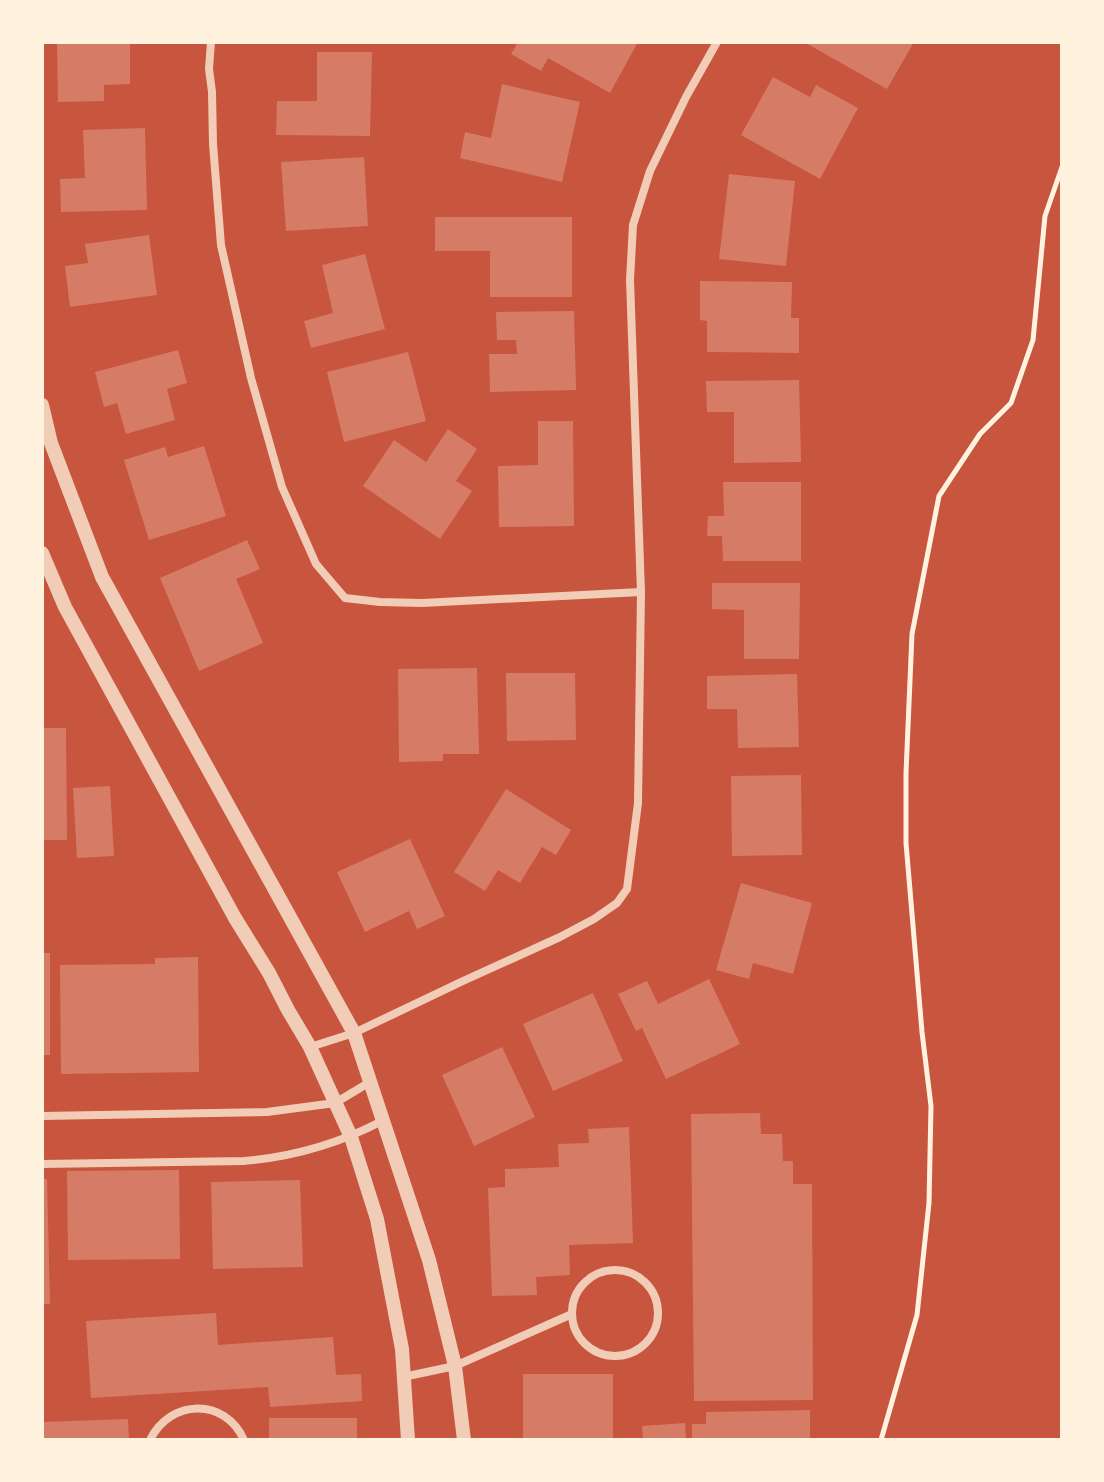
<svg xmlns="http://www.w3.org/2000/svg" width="1104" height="1482" font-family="Quicksand,sans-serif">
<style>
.building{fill:#d67c66}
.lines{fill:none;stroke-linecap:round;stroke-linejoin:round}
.path{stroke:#fff3e0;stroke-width:5}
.minor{stroke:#f1ccb7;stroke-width:8}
.tertiary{stroke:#f1ccb7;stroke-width:14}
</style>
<rect width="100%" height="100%" fill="#c8553d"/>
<g class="building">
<path d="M57,42h73v42l-26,1v16l-46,1z"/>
<path d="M518,42h120l-28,51 -62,-35 -7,13 -30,-17z"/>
<path d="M804,42h110l-27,47z"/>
<path d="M317,52h55l-2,84 -94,-1 1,-34h40z"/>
<path d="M773,77l37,20 6,-12 42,23 -38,71 -79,-44z"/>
<path d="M502,84l78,18 -18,80 -102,-24 5,-26 26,6z"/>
<path d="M145,128l2,82 -86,2 -1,-33 25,-1 -2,-48z"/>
<path d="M364,157l4,69 -82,5 -5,-69z"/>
<path d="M729,174l66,7 -9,85 -67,-7z"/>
<path d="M435,217h137v80h-82v-46h-55z"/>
<path d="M149,235l8,60 -87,12 -5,-41 23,-3 -3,-19z"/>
<path d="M365,254l20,75 -74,19 -7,-27 29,-8 -11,-48z"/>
<path d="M700,281l92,1 -1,36h8v35l-92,-1v-31l-7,-1z"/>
<path d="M574,311l2,79 -86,2 -1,-38h28l-1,-14h-19l-1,-28z"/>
<path d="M178,350l9,33 -20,6 8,31 -49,14 -9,-31 -13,4 -9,-35z"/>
<path d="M408,352l18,69 -82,21 -17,-70z"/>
<path d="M799,380l2,82 -67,1v-51h-27l-1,-31z"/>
<path d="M538,421h35l1,105 -75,1 -1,-61 40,-1z"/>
<path d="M448,429l29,20 -21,32 16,10 -32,48 -77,-53 31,-46 32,22z"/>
<path d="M204,446l22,70 -77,24 -25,-80 41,-13 3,10z"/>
<path d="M723,482h78v79h-78l-1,-25h-15l1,-20h16z"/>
<path d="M247,540l13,29 -24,10 27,64 -64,28 -39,-93z"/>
<path d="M712,583h88l-1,76h-55v-49l-32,-1z"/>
<path d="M477,668l2,86h-36v7l-44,1 -1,-93z"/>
<path d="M506,673h69l1,67 -69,1z"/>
<path d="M797,674l2,73 -61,1 -1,-39h-30v-33z"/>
<path d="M42,728h24l1,112h-25z"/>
<path d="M801,775l1,80 -70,1 -1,-80z"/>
<path d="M110,786l4,70 -37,2 -4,-70z"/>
<path d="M506,789l65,41 -15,25 -14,-8 -22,36 -22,-13 -13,21 -31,-19z"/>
<path d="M410,839l35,77 -28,13 -8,-18 -44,21 -28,-60z"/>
<path d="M741,883l71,20 -19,71 -40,-11 -4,16 -33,-9z"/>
<rect x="42" y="953" width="8" height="102"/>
<path d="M198,957l1,115 -138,2 -1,-109 95,-1v-6z"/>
<path d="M709,979l31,65 -74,35 -24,-51 -6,3 -18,-37 29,-13 11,23z"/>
<path d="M593,993l30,68 -70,30 -30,-67z"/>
<path d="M502,1047l33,70 -61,29 -32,-71z"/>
<path d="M760,1113l1,21h21l1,27h10v23h19l1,216 -119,1 -3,-287z"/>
<path d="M629,1127l4,116 -64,2 1,30 -34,2 1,18 -45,1 -4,-108 17,-1v-18l54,-2 -1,-23 31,-1 -1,-14z"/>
<path d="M179,1170l1,89 -112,1 -1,-89z"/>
<path d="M42,1179h5l3,125h-8z"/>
<path d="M300,1180l3,87 -90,2 -2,-87z"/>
<path d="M216,1313l2,32 115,-8 3,38 25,-1 1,27 -92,6 -2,-20 -177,11 -5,-77z"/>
<rect x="523" y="1374" width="90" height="66"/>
<path d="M810,1410v30l-118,-2v-14h14v-12z"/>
<rect x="269" y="1418" width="88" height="22"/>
<path d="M128,1419l1,21h-87v-18z"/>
<path d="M685,1423l1,17h-43l-1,-14z"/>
</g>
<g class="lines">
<path class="path" d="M881,1440l36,-125 12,-112 2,-97 -9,-74 -16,-189v-70l6,-139 27,-138 41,-62 31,-31 22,-63 12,-124 17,-49"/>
<g class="minor">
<path d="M211,42l-2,27 3,23 1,52 8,101 30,133 31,109 34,77 29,34 35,4 42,1 219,-11"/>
<path d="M310,1047l44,-14 109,-52 97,-44 34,-18 23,-16 10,-14 11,-86 3,-211 -11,-312 3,-55 17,-54 36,-74 31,-55"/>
<path d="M42,1116l225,-4 68,-9 35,-21"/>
<path d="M42,1164l202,-3c48,-4 96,-18 138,-40"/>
<circle cx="615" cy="1313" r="43"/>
<path d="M403,1377l52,-11 117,-52"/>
<path d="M150,1440c20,-41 75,-43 94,0"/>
</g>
<g class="tertiary">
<path d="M42,405l9,38 51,134 252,456 75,227 26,106 9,74"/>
<path d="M42,553l23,54 170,311 34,55 19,37 22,37 41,90 26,82 25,130 6,91"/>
</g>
</g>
<rect width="1104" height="1482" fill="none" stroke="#fff3e0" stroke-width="88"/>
</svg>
